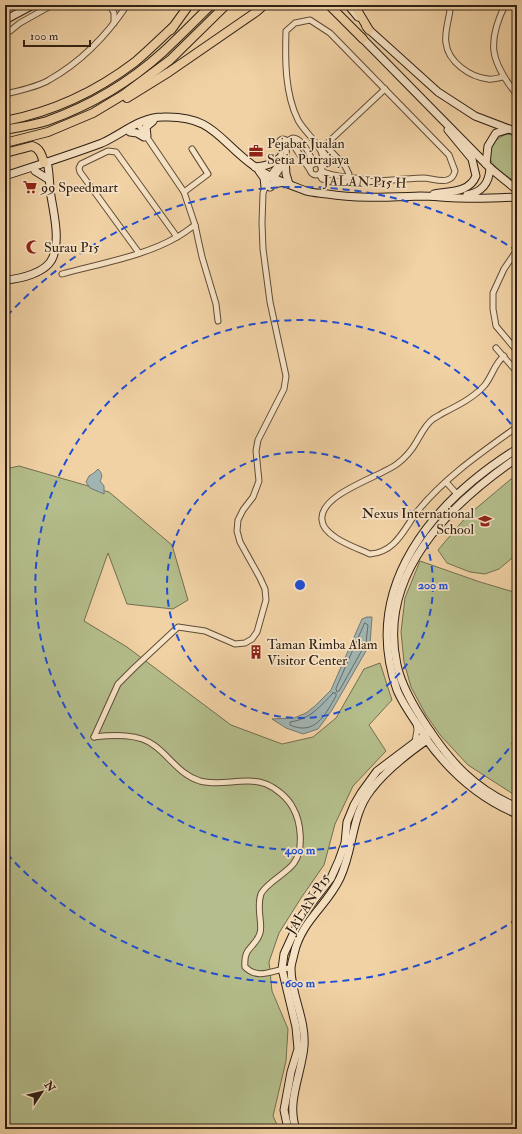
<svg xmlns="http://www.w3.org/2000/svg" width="522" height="1134" font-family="'IM FELL Double Pica',serif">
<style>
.green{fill:#b4bd8b;stroke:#726e50}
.water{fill:#a0b5b3;stroke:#737973}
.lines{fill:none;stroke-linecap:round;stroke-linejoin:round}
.shore{stroke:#686a64;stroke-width:1}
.street-casing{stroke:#604c38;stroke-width:7}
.secondary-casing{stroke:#2f2014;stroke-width:9}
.primary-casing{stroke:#2f2014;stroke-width:10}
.street{stroke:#f6e2c4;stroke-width:5}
.secondary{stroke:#f6e2c4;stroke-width:7}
.primary{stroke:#f1d2a5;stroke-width:8}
.ring{fill:none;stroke:#1d4ed8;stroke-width:2;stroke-dasharray:7 5}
.labels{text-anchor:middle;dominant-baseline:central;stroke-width:3.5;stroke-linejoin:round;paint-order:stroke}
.poi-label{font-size:14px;fill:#2f2014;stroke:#f6e2c4;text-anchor:start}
.street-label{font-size:14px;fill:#2f2014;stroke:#f6e2c4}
.centre{fill:#1d4ed8;stroke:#f6e2c4;stroke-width:2}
.ring-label{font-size:12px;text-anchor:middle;font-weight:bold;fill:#1d4ed8;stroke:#f6e2c4;stroke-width:3.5;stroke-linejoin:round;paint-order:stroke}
</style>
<rect width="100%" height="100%" fill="#f1d2a5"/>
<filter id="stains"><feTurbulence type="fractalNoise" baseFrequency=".005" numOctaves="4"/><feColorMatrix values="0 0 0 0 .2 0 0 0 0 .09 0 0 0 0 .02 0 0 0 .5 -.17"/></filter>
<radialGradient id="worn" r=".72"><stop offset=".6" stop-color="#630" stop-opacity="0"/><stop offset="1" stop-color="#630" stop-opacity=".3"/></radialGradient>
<g class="green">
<path d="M507,134l10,2v47c-7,-5 -17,-11 -23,-18 -11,-13 -1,-26 13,-31z"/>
<path d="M19,466l90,26 63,53 16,55 -15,9 -46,-5 -19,-51 -24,68 43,26 104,78 51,19 31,-7 23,-19 28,-49 16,-6 12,37 -23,25 17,26 -33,35 -18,38 -11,41 -23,33 -22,35 -10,29 3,29 16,38 -2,32 -13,55 6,13h-274v-660z"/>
<path d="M517,477v77l-18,15 -14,5 -15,-2 -23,-9 -9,-13 29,-34 44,-37z"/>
<path d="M420,561l60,21 37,11v202l-4,-1 -45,-29 -27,-29 -15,-21 -15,-28 -7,-25 -3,-30 4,-34z"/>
</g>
<g class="water">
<path d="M98,469c4,4 5,7 2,12l4,5v8l-14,-6 -4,-6 3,-6 5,-3z"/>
<path d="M367,617h5l-2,27 -38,66 -14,19 -15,5 -17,-6 -14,-9 22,-1 12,-5 9,-7 16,-16 31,-71z"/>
</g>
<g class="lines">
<g class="shore">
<path d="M365,623l3,2 -2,18 -27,48 -2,1 -1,-3z"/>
<path d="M333,693h3v3c-11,19 -21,40 -46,29v-3c19,-2 31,-16 43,-29z"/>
</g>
<defs>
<g id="street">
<path d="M110,5l4,8v10"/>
<path d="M452,5l-2,5c-1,9 -6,24 -4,33 2,19 24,34 42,36 4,1 10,-1 15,-2"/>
<path d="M505,5c-19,39 -14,57 12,90"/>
<path d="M5,34l5,-3 10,-8 32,-18"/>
<path d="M5,94c13,-3 33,-7 44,-14 32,-18 58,-45 78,-75"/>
<path d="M138,124l46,68 11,33 7,32 14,47 2,17"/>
<circle cx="283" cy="143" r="4"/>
<path d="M287,141c2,-1 4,-2 6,-3 10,0 18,19 21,26"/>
<path d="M288,144l3,-1 3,3 16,24"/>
<path d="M325,145l20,21 4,8 -2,3"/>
<circle cx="316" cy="169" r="6"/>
<path d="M321,168l5,-5 2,-5 -7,-9 64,-60"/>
<path d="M321,171c13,7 31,5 46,9"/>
<path d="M319,174l3,5c33,7 67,0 101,-1 7,0 17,4 24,2 5,-1 7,-5 8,-9l-6,-16 -119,-122 -20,-13 -15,3 -9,8c-1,29 -1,63 12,89 7,13 23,24 25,38l-3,7"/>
<path d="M273,180c7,-11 15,-19 13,-33"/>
<path d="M184,192l24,-18 -16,-25"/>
<path d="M517,250l-13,19 -11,24v16l3,17 21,25"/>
<path d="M139,253l-59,-81 -1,-4 2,-4 27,-13 8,1 61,85"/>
<path d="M62,274c36,-10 83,-18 115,-37 6,-3 12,-8 18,-12"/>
<path d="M496,348l21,24"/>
<path d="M504,356c-10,8 -12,21 -20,30 -11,12 -27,20 -41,27 -3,2 -7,4 -10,6 -7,5 -12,15 -16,22 -5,9 -12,17 -20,23 -17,13 -78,30 -75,56 1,17 35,28 48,34 25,-2 33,-23 46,-41 28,-35 66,-61 101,-86"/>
<path d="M446,482l11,12"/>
<path d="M94,737l24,-53 16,-16 44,-41 27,4 30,13 10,-1 7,-4 5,-7 9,-32 -1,-11 -5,-11 -20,-36 -3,-11 1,-11 5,-10 10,-13 6,-16 -3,-30 2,-11 26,-51 2,-13 -16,-74 -7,-53 -1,-26 1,-30 7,-17 10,-14 2,-15"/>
<path d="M94,737c19,-2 45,-4 61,9 16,12 25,29 45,35 22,6 44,-5 66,3 10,4 22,14 27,24 8,14 11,41 1,55 -7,10 -29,21 -33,31 -5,14 2,30 -1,39 -5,16 -17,13 -15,34 14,14 28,2 46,1"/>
<path d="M415,742l2,-12 -1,-7"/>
</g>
<g id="secondary">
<path d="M348,5l10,12"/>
<path d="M5,7l4,-2"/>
<path d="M5,20l28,-15"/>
<path d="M366,27l72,65 37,24 34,13"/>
<path d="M360,36l130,132 27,22"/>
<path d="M130,132l7,1 7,4"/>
<path d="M147,136l-1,-9 7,-6"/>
<path d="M285,160l1,14 3,10"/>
<path d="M486,164l2,-18 8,-13 13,-4 8,3"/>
<path d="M255,167c11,-1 18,-3 26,-10"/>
<path d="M35,171l13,8"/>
<path d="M259,171l5,7 1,9"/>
<path d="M5,176c33,-11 65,-21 97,-33 20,-9 38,-26 61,-26 50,-2 56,24 91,49 16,12 34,18 52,25 7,2 14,2 21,3 31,5 62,3 93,2 14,0 27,2 40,2 19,1 38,0 57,-1"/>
<path d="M270,187l3,-3 11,-2"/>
<path d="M434,194c16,-3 35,-1 42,-18l-4,-17 -24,-29"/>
<path d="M467,195c15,-3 22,-11 23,-27"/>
<path d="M5,280c15,-1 42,-7 48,-23 7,-19 1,-42 -2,-61 -2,-11 -1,-23 -4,-34"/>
<path d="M517,458c-68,47 -140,116 -120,207 5,23 18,44 31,63 24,36 48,62 89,79"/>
<path d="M427,739c-10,-16 -23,-32 -30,-49 -37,-104 37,-189 120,-241"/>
<path d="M288,1129l-4,-19 7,-38 7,-23 -2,-22 -14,-58 2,-15 17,-37 30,-39 8,-18 6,-17 2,-21 7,-17 7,-12 16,-22 53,-40"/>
<path d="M296,1129c-10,-27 6,-56 8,-83 2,-27 -13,-51 -13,-77 0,-5 2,-10 3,-15 7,-33 33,-48 46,-76 14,-29 11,-63 31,-88 15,-20 36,-36 56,-50 23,32 54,59 90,74"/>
</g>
<g id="primary">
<path d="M329,5l34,34"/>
<path d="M354,5l15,25"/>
<path d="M171,30l18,-25"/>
<path d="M127,98l42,-26 87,-60 8,-7"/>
<path d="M5,121c47,-9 92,-30 130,-59 13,-11 25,-23 38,-35"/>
<path d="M5,130c14,-3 29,-5 42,-9 42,-15 83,-39 116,-69 16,-15 32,-31 48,-47"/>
<path d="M5,143l43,-11 45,-19 30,-18 47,-35 56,-55"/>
<path d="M5,153l27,-7c8,2 10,10 12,17"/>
</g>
</defs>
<use href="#street" class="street-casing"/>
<use href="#secondary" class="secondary-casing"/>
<use href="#primary" class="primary-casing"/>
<use href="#street" class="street"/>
<use href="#secondary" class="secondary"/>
<use href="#primary" class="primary"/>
</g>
<g class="ring">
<circle cx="300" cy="585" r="133"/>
<path d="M516 739A265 265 0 1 1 516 431"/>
<path d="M517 919A398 398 0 0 1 7 854M7 316A398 398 0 0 1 517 251"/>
</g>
<defs>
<symbol id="office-bare" viewBox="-9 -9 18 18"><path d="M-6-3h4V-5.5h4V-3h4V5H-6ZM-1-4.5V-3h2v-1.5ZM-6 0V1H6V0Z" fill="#8f2418" stroke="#f6e2c4" stroke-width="2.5" paint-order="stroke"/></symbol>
<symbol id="supermarket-bare" viewBox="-9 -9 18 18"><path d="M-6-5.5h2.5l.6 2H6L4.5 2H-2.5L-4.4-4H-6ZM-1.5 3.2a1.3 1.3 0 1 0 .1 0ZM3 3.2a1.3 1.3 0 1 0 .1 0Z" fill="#8f2418" stroke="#f6e2c4" stroke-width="2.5" paint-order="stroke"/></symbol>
<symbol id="mosque-bare" viewBox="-9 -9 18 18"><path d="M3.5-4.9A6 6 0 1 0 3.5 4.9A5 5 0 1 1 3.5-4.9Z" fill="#8f2418" stroke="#f6e2c4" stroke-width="2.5" paint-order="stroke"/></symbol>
<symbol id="school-bare" viewBox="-9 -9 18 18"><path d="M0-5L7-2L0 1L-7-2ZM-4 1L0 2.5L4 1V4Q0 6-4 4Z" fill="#8f2418" stroke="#f6e2c4" stroke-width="2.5" paint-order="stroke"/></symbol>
<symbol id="building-bare" viewBox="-9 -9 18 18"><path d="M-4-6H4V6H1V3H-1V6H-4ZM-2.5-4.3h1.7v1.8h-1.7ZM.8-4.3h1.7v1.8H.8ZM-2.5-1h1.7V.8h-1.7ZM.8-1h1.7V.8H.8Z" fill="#8f2418" stroke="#f6e2c4" stroke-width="2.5" paint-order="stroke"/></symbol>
</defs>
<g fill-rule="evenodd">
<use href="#office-bare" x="246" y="141" width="20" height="20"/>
<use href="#supermarket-bare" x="20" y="177" width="20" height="20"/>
<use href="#mosque-bare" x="23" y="237" width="20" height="20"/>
<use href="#school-bare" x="475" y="511" width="20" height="20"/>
<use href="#building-bare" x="246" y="642" width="20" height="20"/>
</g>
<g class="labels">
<g class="poi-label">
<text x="267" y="143">Pejabat Jualan<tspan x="267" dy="16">Setia Putrajaya</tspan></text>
<text x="41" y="187">99 Speedmart</text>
<text x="44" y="247">Surau P15</text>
<text x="474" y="513" text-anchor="end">Nexus International<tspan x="474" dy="16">School</tspan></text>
<text x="267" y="644">Taman Rimba Alam<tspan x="267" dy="16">Visitor Center</tspan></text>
</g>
<g class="street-label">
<text transform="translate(365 182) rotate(2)">JALAN P15 H</text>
<text transform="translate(308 904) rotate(-57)">JALAN P15</text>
</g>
</g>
<circle cx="300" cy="585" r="6" class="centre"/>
<g class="ring-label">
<text x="433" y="589">200 m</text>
<text x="300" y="854">400 m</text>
<text x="300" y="987">600 m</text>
</g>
<rect width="522" height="1134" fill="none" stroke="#f1d2a5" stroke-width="20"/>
<rect x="6" y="6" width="510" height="1122" fill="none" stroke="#2f2014" stroke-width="2"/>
<rect x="10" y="10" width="502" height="1114" fill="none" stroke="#2f2014"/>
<g transform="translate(42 1092) rotate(55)" stroke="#f6e2c4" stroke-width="3" paint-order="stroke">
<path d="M0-3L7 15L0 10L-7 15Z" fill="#2f2014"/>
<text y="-6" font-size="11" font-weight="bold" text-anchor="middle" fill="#2f2014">N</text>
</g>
<path d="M24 40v6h66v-6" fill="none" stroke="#2f2014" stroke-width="2"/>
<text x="30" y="40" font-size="12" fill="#2f2014" stroke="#f6e2c4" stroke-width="3" paint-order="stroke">100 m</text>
<rect width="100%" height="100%" filter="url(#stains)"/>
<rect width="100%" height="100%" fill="url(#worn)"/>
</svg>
